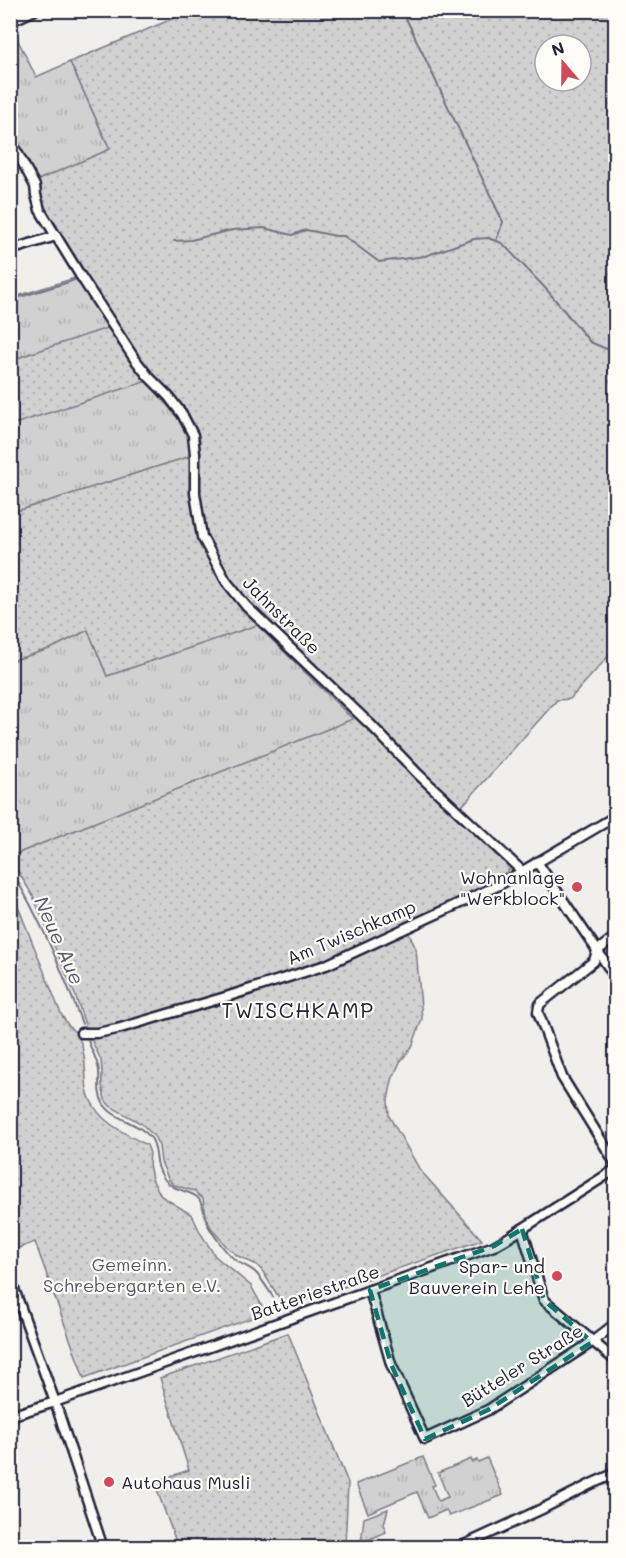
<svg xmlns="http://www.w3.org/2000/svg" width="626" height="1558" font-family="Mali,sans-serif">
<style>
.grass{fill:url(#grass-tufts);stroke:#7a7a86;stroke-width:1.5}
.garden{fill:url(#garden-dots);stroke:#7a7a86;stroke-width:1.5;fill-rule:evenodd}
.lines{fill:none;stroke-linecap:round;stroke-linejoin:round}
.stream{stroke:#737381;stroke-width:2}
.minor-casing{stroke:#22223b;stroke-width:13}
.minor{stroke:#fdfcf7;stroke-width:8}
.marked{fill:#0f766e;fill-opacity:0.2;stroke:#0f766e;stroke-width:4.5;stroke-dasharray:12 8;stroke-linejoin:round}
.poi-dot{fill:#d1495b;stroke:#fdfcf7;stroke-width:2}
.labels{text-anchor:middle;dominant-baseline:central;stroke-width:4.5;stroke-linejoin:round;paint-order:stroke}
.street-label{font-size:18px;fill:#22223b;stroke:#fdfcf7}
.poi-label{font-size:18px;fill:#22223b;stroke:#fdfcf7;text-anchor:end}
.park-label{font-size:18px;fill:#575768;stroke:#fdfcf7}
.water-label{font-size:20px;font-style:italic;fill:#58586a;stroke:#fdfcf7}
.quarter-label{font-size:21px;letter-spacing:1.5px;fill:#22223b;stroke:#fdfcf7}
</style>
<defs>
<pattern id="grass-tufts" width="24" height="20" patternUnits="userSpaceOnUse" patternTransform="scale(1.5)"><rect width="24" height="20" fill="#d2d1d1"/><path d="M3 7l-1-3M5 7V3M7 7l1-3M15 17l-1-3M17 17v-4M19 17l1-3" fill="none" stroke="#b4b3b4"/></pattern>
<pattern id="garden-dots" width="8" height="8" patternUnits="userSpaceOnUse" patternTransform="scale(1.5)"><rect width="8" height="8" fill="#d2d1d1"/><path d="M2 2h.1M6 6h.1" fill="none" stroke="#b4b3b4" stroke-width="1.8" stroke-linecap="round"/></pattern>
</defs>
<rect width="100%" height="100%" fill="#f0efec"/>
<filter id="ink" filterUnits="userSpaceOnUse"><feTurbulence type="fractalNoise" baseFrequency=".0167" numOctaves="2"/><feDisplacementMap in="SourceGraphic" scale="12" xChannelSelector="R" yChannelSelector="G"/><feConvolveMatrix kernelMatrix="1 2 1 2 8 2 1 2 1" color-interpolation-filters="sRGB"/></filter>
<g filter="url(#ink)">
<g class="grass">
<path d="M10,24l26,53 34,-15 40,88 -72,30 -27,-49z"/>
<path d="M78,277l32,51 -99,32v-62z"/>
<path d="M147,381l31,37 11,18 2,20 -180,57 -1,-88z"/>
<path d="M257,625l96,94 -342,137v-195l41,-13 36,-18 19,46z"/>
<path d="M423,1457l12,28 -3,1 6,15 10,-4 -10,-24 33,-14 1,3 5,-2 1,2 9,-4 16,37 -54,21 -3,-6 -18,8 -11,-26 -49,21 -12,-29z"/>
<path d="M388,1509l-4,15 2,8 -25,11 3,-25z"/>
</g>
<g class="garden">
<path d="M191,11h424v638l-45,50 -13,1 -102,114 57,53 -18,15 -89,43 11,24 6,70 -10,28 -12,15 -8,18 -4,20 1,16 31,54 62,70 -197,67 -22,-35 -6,-7 -19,-9 -12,-10 -14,-17 -5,-9 -4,-21 -9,-8 -20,-6 -5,-5 -8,-18 -2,-16 -5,-10 -12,-12 -32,-18 -5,-6 -3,-15v-14l-1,-11 -14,-29 -11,-34 -43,-101 -22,-36v-4l342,-137 -96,-94 -150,51 -19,-46 -36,18 -41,13v-148l180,-57 -2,-20 -11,-18 -31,-37 -136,44v-65l105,-35 -73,-118 -5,-27 72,-31 -40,-87zM545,45h36v36h-36z"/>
<path d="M10,893l7,11 44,110c2,3 5,8 7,11 3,4 8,7 10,11 7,13 7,31 8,45 2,35 33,50 61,64l3,8 -1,11 3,15 9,17 31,19 9,19 14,22 36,30 15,27 -182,65 -49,-136 -24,9z"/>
<path d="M288,1333l60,150 -3,64h-130l-3,-7 -23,7h-11l-24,-65 35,-12 -29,-92z"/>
</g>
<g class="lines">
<g class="stream">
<path d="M174,241l17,-1 41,-10 32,-2 28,7 14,-5 30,6h8l35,26 46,-6 49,-17 14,-1 8,3 7,-19 -100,-210"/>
<path d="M497,241l6,3 44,46 43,52 26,11"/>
<path d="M10,300l59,-18 7,-3"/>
<path d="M10,868c29,49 53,103 72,156"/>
<path d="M118,1033l117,-33 104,-35 64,-30"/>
<path d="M112,1034l-18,4 -6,3c4,10 10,20 11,30 1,11 -2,21 4,32 10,17 36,19 48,35 8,12 2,27 14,42 9,11 23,10 32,17 7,6 7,18 10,26 3,7 8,13 12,19 5,7 12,15 19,20 7,4 14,6 19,12 6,7 11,15 16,23"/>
</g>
<defs>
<g id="minor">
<path d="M16,19l19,-9"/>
<path d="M10,139l25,47 1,9 4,15 40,65 54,83 14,18 21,21 13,17 11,21 2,19v39l7,44 24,44 20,25 126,120 46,48 104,97"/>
<path d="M10,250l46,-14"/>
<path d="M537,862l79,116"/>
<path d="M616,936l-19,15 -3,10 -53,42 -2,3 -1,6 24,65 54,87"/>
<path d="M81,1033h16l20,-4 112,-33 97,-31 173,-80 117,-69"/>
<path d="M522,1229l22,71 72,61"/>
<path d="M10,1278l45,124 48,146"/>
<path d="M370,1290l21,74 34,75 63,-29 104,-68 24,-19"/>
<path d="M10,1416l45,-14 439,-156 14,-8 108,-69"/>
<path d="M458,1548l86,-40 47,-24 25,-11"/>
</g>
</defs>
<use href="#minor" class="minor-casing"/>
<use href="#minor" class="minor"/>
</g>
</g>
<path class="marked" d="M522,1229l22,71 48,42 -104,68 -63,29 -34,-75 -21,-74 124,-44z"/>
<g class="poi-dot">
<circle cx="577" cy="887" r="6"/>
<circle cx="557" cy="1276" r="6"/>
<circle cx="109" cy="1482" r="6"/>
</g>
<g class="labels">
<g class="street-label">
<text transform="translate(282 615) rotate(45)">Jahnstraße</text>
<text transform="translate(351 932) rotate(-23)">Am Twischkamp</text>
<text transform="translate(315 1292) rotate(-19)">Batteriestraße</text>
<text transform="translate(522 1365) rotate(-32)">Bütteler Straße</text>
</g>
<g class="poi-label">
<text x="565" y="877">Wohnanlage<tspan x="565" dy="21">"Werkblock"</tspan></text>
<text x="545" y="1266">Spar- und<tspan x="545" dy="21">Bauverein Lehe</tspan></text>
<text x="121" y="1482" text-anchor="start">Autohaus Musli</text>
</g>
<g class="park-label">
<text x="132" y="1264">Gemeinn.<tspan x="132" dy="21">Schrebergarten e.V.</tspan></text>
</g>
<g class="water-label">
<text transform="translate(60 940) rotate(66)">Neue Aue</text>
</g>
<g class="quarter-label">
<text x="298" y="1009">TWISCHKAMP</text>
</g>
</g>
<rect width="626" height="1558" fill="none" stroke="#fdfcf7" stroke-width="36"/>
<rect x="18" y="18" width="590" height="1522" fill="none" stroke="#22223b" stroke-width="2" filter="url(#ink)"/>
<g transform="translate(563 63) rotate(340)"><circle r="28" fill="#fdfcf7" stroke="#a5a5ac" stroke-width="1.5"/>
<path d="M0-4.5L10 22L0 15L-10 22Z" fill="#d1495b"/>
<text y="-9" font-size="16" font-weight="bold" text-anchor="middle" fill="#22223b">N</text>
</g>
</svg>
